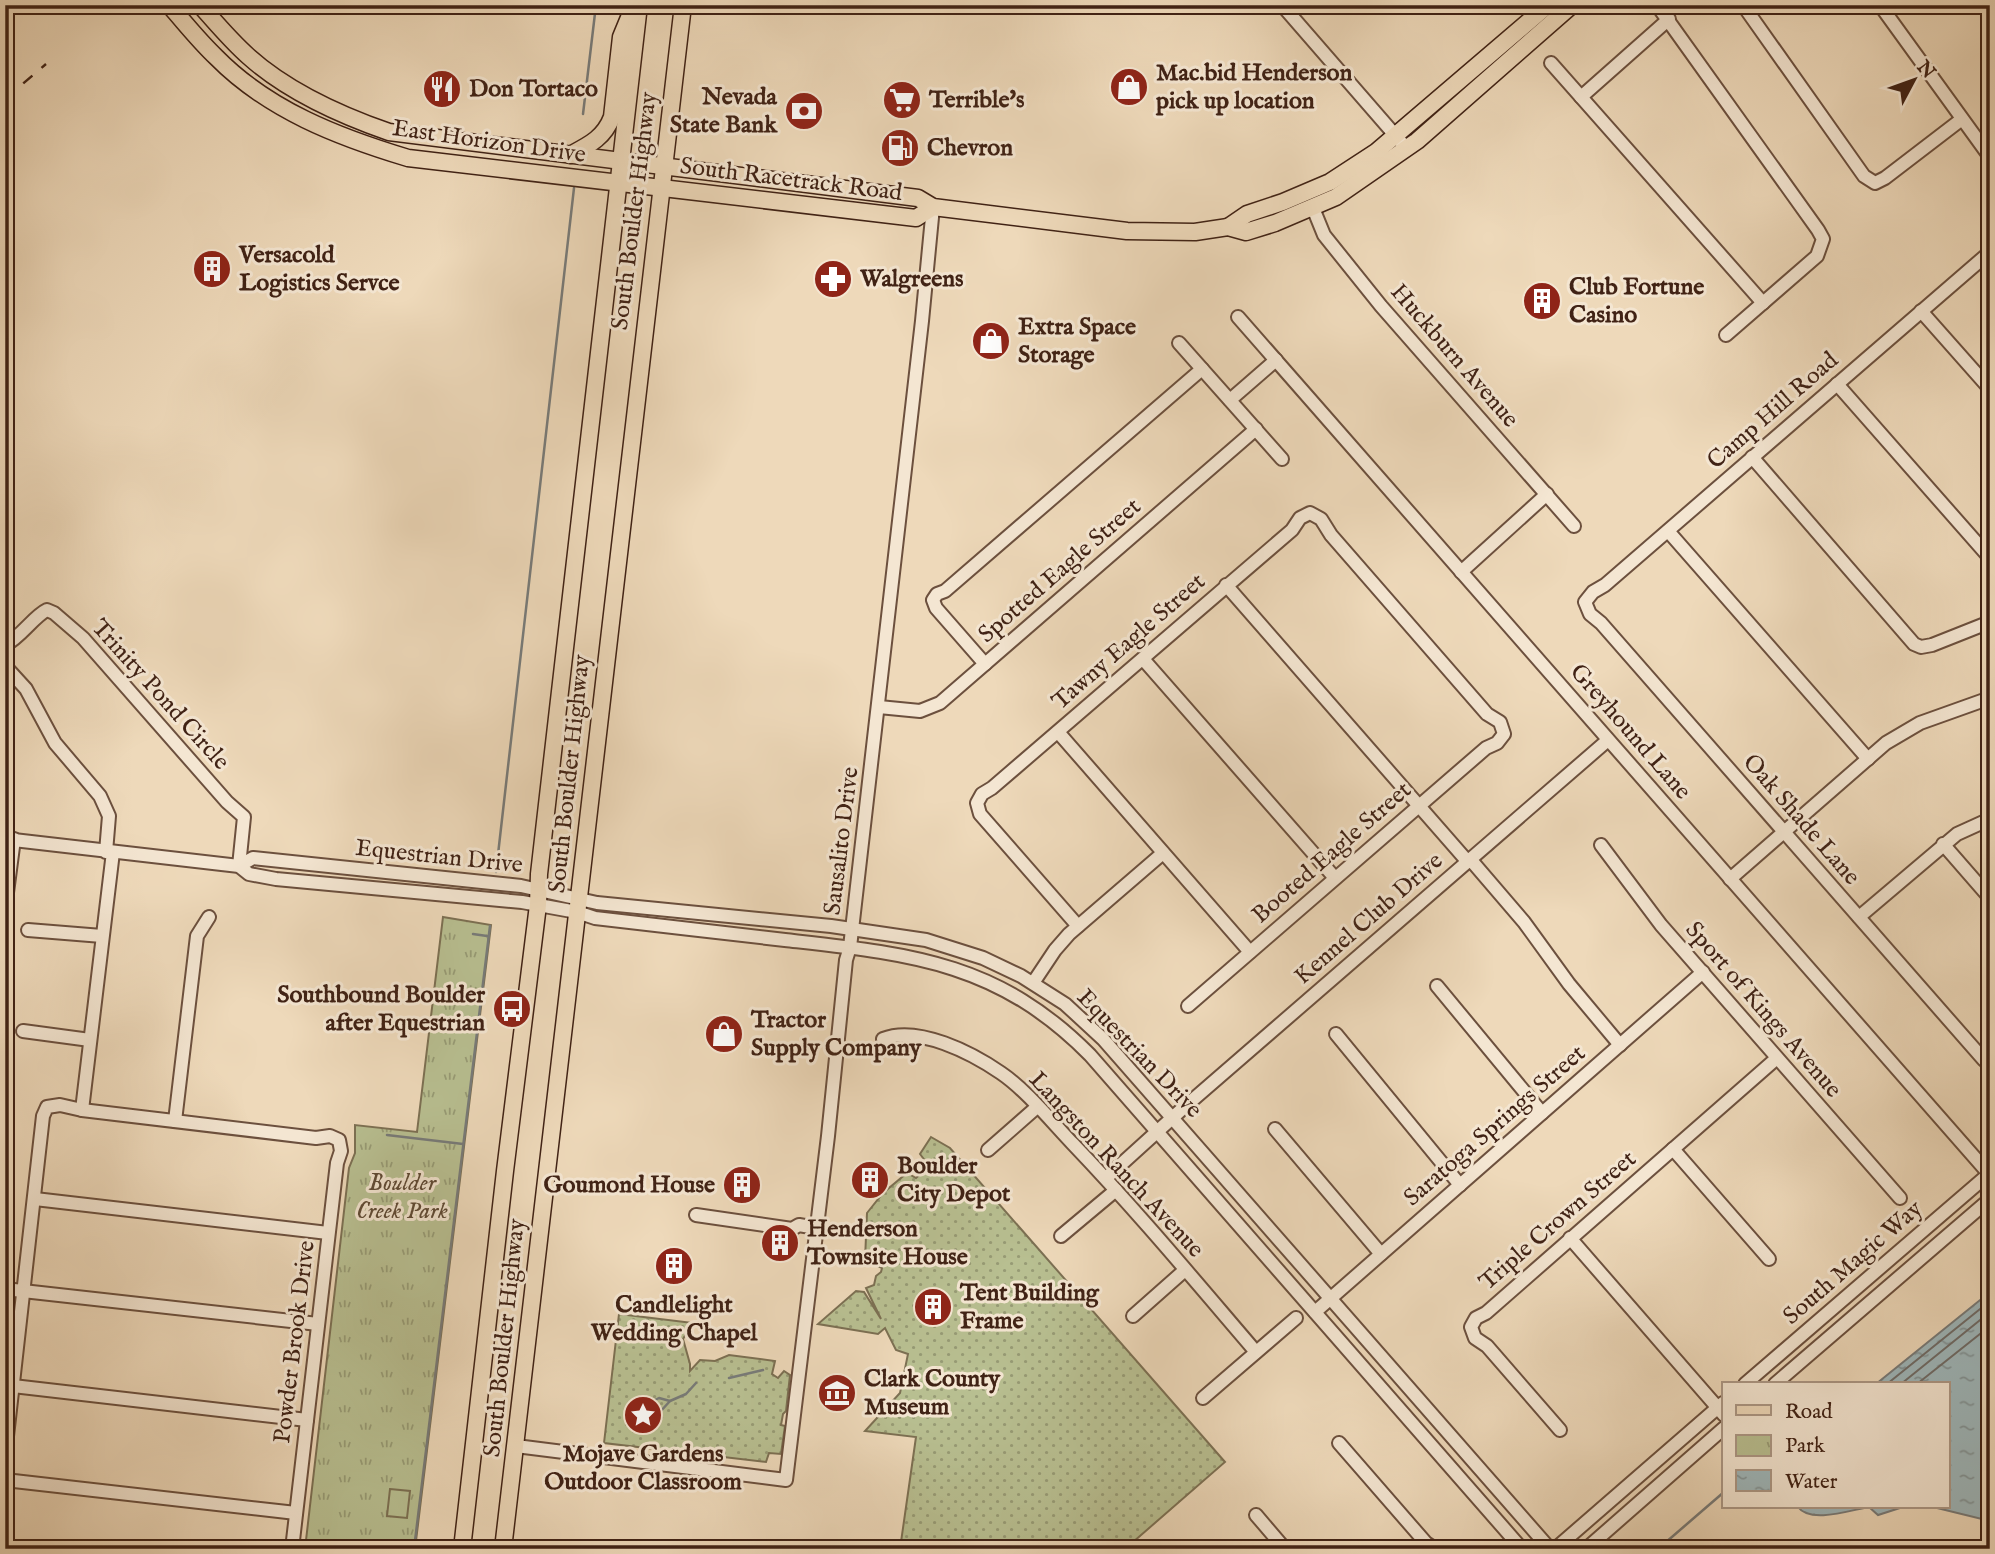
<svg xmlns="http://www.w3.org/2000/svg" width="1995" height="1554" font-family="'IM FELL English',serif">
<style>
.grass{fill:url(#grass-dots);stroke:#7c7053;stroke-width:2}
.park{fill:url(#park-tufts);stroke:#7c7053;stroke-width:2}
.pitch{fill:#b8bf91;stroke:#7c7053;stroke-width:2}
.water{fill:url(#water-ripples);stroke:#787b79;stroke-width:2}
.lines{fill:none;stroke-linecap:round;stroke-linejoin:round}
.shore{stroke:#6f6c68;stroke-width:2}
.stream{stroke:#787b79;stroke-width:2.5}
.minor-casing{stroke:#6c503e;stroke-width:16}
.major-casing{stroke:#402215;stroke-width:19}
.minor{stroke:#f4e6d2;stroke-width:12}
.major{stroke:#eed9ba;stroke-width:16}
.rail{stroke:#402215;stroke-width:2.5;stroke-dasharray:12 12;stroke-linecap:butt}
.labels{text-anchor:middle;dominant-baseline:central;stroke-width:6;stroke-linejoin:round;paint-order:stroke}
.poi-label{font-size:24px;font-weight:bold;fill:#402215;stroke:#f4e6d2;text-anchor:start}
.street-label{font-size:24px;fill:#402215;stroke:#f4e6d2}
.park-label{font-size:24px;font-style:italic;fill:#5e4934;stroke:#f4e6d2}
</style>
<defs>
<pattern id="grass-dots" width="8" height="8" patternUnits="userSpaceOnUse" patternTransform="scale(1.75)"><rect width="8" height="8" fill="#b8bf91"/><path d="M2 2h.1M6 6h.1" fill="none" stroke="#979b75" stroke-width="1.8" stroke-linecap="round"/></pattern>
<pattern id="park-tufts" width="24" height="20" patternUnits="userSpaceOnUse" patternTransform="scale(1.75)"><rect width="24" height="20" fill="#b8bf91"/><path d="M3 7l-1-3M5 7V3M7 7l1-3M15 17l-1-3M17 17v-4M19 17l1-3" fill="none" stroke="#979b75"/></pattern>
<pattern id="water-ripples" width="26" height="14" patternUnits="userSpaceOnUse" patternTransform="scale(1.75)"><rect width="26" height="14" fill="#9eb7bb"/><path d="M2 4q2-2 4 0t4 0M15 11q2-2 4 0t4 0" fill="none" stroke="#829497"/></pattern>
</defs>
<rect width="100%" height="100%" fill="#eed9ba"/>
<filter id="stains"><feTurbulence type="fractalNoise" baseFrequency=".00286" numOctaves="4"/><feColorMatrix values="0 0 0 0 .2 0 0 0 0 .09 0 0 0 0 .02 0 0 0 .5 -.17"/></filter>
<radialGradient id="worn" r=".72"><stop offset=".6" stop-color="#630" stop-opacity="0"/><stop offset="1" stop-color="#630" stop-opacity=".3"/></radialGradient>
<g class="grass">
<path d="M931,1137l19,11 275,314 -100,87h-225l16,-112 -51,-6 35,-38 8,-39 -12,-4 -11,-22 -7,6 -60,-10 38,-33 8,1 17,27 -15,-31 8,-3 2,-9 5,-4 1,-4 -17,-8 2,-47 16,-20 24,-20 9,5 13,-12 -9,-12z"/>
<path d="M619,1314l74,9 -10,16 7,25v7l10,-11 15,1 14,-6 46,6 -3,13 6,4 6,-7 6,4 -4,36 -3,3 -2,11 4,1 -4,28 -12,-1 -3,9 -162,-19z"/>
</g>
<path class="park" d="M443,917l48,8 -76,624h-110l44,-381 6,-15v-28l62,7z"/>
<path class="pitch" d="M390,1489l20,2 -3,27 -20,-2z"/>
<g class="water">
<path d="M1990,1292v229l-57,-14h-17h32v-123h-72z"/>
<path d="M1798,1507h105l-25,8 -9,-8c-18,3 -59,17 -71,0z"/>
</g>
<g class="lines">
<g class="shore">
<path d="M1887,1384l103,-83"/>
<path d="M1901,1384l89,-72"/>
<path d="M1917,1384l73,-58"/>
</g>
<g class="stream">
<path d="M583,114l13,-109"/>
<path d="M496,872l78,-684"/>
<path d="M473,934l14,2"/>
<path d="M387,1135l76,9"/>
<path d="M729,1378l34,-8"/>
<path d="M644,1409l5,-6 10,-5 11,3"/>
<path d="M648,1413l12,-1 10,-11 16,-7 10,-11"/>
<path d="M414,1549l76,-623"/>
<path d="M1658,1549l66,-57"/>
<path d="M1983,1549l6,-28"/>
</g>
<defs>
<g id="minor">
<path d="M1282,5l119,137"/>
<path d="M1657,5l161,225 5,9 -6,17 -91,79"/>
<path d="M1743,5l121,171 11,7 10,-5 77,-59"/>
<path d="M1880,5l110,152"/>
<path d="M1551,63l212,240"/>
<path d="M1581,97l88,-78"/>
<path d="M1313,208l11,27 57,71 193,220"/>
<path d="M1990,252l-385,333 -12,7 -8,10 5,12 11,9 383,437 6,2"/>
<path d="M1921,311l69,78"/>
<path d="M1238,317l752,858"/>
<path d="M1179,343l103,116"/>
<path d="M1837,384l153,174"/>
<path d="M1230,400l46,-40"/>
<path d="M1752,457l162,187 7,3 11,-2 58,-23"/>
<path d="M1668,531l200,228"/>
<path d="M1461,572l86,-78"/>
<path d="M1226,585l242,277"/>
<path d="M5,645c16,-8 29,-29 42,-35l7,3 29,25 144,164 17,15 -5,49"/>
<path d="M1143,659l192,219"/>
<path d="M985,664l-49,-56 -3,-8 4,-6 8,-3 257,-222"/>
<path d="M5,666l21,23 29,54 45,53 9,20 -3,36"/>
<path d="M879,707l41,4 20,-8 316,-274"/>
<path d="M1058,732l192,220"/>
<path d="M5,839l234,27 10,8 27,5 246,23 55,10 18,6c63,7 127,15 190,22 124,14 212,21 305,115l432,494"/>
<path d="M1943,844l47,54"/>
<path d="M1601,845l60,80 239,273"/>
<path d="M1470,859l54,63 45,62 51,61"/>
<path d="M239,866l14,-8 268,28 76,17 234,23 95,14 57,18 38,18 44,28 38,35 447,510"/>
<path d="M1730,879l156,-136 34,-20 70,-25"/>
<path d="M5,908l9,-69"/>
<path d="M1859,917l98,-83 33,-15"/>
<path d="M1078,926l-98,-112 -3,-11 5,-9 10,-6 300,-258 8,-12 10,-5 11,6 10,16 156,179 13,8 4,12 -7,9 -11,5 -298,258"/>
<path d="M28,930l74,6"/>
<path d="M1033,983l22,-33 14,-16 94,-81"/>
<path d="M1437,986l105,127"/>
<path d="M23,1031l67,9"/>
<path d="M1336,1034l124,151"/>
<path d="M883,1039c35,-14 89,14 118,34 25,17 51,49 72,71 64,67 123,138 183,208"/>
<path d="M82,1110l31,-258"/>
<path d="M175,1121l22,-185 12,-19"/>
<path d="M1275,1129l106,125"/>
<path d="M1673,1149l96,110"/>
<path d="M988,1150l49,-43"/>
<path d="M1106,1178l75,-68 427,-370"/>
<path d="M35,1199l293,34"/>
<path d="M696,1215l96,14 7,-4 17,3"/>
<path d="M1061,1236l55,-46"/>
<path d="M1570,1238l154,177"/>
<path d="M5,1289l313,35"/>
<path d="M1315,1312l388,-340"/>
<path d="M1133,1316l52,-46"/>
<path d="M1745,1384l245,-211"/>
<path d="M1775,1384l215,-185"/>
<path d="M13,1386l294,34"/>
<path d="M1203,1398l93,-80"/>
<path d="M1560,1430l-73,-84 -12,-8 -4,-11 5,-9 10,-5 291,-255"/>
<path d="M1339,1443l87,100 9,6"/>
<path d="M516,1446l270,34 42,-344 18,-176 4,-13 72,-626 11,-114"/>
<path d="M5,1454l38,-338 4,-9 13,-2 22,5 234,28 14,-2 9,4 2,11 -4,12 -45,386"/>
<path d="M5,1480l291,33"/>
<path d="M1256,1515l29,34"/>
<path d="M1555,1549l168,-146"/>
<path d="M1586,1549l138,-121"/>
</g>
<g id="major">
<path d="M169,5c16,18 30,36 47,52 52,53 122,80 192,101l508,60 17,-11"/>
<path d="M200,5c16,18 31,36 48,51 40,36 92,59 141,76l529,66 15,9 194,24 68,1 33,-5 18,5 29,-9 61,-26 81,-56 155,-136"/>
<path d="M570,155c19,-10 34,-17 42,-38l9,-80 12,-29"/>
<path d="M1228,227l19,-13 36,-12 47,-20 46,-30 172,-147"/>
<path d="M462,1549l43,-378 33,-266 1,-31 100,-869"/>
<path d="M503,1549l180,-1544"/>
</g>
</defs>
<use href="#minor" class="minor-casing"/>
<use href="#major" class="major-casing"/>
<use href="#minor" class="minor"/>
<use href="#major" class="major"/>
<path class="rail" d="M5,99l41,-35"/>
</g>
<defs>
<symbol id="shop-disc" viewBox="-11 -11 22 22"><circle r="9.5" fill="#8f2418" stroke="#f4e6d2"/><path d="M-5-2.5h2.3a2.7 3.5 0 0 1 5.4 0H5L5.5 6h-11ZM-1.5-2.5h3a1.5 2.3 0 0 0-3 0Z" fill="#fff"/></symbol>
<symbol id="restaurant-disc" viewBox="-11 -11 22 22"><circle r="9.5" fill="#8f2418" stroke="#f4e6d2"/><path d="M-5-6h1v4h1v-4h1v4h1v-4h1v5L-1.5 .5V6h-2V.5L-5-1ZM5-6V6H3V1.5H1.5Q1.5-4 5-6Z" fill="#fff"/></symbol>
<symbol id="supermarket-disc" viewBox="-11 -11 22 22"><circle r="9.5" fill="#8f2418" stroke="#f4e6d2"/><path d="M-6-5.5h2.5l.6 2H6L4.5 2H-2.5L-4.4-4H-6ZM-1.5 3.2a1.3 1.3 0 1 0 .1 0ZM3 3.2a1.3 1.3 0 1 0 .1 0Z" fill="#fff"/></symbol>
<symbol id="bank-disc" viewBox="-11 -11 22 22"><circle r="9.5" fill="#8f2418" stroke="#f4e6d2"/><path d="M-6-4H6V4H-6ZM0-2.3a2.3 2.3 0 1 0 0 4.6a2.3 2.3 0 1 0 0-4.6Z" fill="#fff"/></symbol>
<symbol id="fuel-disc" viewBox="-11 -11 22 22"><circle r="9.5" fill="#8f2418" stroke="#f4e6d2"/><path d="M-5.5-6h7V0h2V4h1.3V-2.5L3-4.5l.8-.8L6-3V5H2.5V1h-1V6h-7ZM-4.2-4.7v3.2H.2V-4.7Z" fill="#fff"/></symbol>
<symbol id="building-disc" viewBox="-11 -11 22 22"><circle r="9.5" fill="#8f2418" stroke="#f4e6d2"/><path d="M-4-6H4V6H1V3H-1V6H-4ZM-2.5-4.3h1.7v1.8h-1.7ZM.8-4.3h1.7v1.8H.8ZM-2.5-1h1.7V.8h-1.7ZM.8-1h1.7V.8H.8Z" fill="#fff"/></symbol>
<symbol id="pharmacy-disc" viewBox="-11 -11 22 22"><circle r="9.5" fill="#8f2418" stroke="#f4e6d2"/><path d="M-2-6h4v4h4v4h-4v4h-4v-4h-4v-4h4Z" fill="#fff"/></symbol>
<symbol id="bus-disc" viewBox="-11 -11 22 22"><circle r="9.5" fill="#8f2418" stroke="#f4e6d2"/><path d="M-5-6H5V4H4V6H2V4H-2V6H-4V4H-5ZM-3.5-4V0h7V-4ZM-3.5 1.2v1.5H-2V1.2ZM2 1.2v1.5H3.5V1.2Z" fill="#fff"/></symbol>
<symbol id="museum-disc" viewBox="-11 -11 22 22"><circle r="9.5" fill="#8f2418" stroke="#f4e6d2"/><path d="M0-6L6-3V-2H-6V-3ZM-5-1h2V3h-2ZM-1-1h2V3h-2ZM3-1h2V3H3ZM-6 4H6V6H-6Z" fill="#fff"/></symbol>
<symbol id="sight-disc" viewBox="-11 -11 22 22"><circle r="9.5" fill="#8f2418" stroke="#f4e6d2"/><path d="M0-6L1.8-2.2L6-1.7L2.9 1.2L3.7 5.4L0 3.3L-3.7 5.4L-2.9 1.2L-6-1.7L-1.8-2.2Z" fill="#fff"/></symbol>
</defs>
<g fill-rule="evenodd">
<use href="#shop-disc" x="1107" y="65" width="44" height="44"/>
<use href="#restaurant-disc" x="420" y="67" width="44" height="44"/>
<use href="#supermarket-disc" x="880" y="78" width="44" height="44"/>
<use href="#bank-disc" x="782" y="89" width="44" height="44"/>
<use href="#fuel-disc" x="878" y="126" width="44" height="44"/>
<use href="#building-disc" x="190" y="247" width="44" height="44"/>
<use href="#pharmacy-disc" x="811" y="257" width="44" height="44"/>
<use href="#building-disc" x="1520" y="279" width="44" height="44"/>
<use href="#shop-disc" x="969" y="319" width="44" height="44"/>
<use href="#bus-disc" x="490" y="987" width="44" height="44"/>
<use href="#shop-disc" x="702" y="1012" width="44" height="44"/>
<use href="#building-disc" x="848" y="1158" width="44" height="44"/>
<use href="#building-disc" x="720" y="1163" width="44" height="44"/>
<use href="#building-disc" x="758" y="1221" width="44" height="44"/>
<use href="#building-disc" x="652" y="1244" width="44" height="44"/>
<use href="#building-disc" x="911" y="1285" width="44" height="44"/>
<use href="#museum-disc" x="815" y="1371" width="44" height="44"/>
<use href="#sight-disc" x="621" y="1393" width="44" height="44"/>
</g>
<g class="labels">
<g class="poi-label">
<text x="1156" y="73">Mac.bid Henderson<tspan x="1156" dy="28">pick up location</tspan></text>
<text x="469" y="89">Don Tortaco</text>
<text x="777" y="97" text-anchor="end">Nevada<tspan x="777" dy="28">State Bank</tspan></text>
<text x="929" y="100">Terrible's</text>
<text x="927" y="148">Chevron</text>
<text x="239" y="255">Versacold<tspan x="239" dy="28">Logistics Servce</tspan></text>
<text x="860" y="279">Walgreens</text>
<text x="1569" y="287">Club Fortune<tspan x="1569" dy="28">Casino</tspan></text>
<text x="1018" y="327">Extra Space<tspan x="1018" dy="28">Storage</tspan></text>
<text x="485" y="995" text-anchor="end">Southbound Boulder<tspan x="485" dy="28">after Equestrian</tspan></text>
<text x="751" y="1020">Tractor<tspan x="751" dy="28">Supply Company</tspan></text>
<text x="897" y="1166">Boulder<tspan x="897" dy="28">City Depot</tspan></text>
<text x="715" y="1185" text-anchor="end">Goumond House</text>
<text x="807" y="1229">Henderson<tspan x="807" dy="28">Townsite House</tspan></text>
<text x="960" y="1293">Tent Building<tspan x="960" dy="28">Frame</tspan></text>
<text x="674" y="1305" text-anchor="middle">Candlelight<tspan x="674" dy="28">Wedding Chapel</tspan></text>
<text x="864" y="1379">Clark County<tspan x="864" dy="28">Museum</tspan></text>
<text x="643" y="1454" text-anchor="middle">Mojave Gardens<tspan x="643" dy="28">Outdoor Classroom</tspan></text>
</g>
<g class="street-label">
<text transform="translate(489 142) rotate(8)">East Horizon Drive</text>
<text transform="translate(791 180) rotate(7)">South Racetrack Road</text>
<text transform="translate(635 211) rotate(-83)">South Boulder Highway</text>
<text transform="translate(1454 356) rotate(49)">Huckburn Avenue</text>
<text transform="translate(1773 411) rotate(-41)">Camp Hill Road</text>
<text transform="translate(1060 571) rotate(-41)">Spotted Eagle Street</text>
<text transform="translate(1129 642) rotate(-41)">Tawny Eagle Street</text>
<text transform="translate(160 695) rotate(48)">Trinity Pond Circle</text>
<text transform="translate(1630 732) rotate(49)">Greyhound Lane</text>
<text transform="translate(570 774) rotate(-84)">South Boulder Highway</text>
<text transform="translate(1801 820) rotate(49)">Oak Shade Lane</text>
<text transform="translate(842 841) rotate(-83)">Sausalito Drive</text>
<text transform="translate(1332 853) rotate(-41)">Booted Eagle Street</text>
<text transform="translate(439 857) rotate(6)">Equestrian Drive</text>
<text transform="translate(1369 919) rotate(-41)">Kennel Club Drive</text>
<text transform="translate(1763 1010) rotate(49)">Sport of Kings Avenue</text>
<text transform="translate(1139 1054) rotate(46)">Equestrian Drive</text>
<text transform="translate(1495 1126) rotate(-41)">Saratoga Springs Street</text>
<text transform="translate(1116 1165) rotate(47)">Langston Ranch Avenue</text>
<text transform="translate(1558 1221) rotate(-41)">Triple Crown Street</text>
<text transform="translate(1853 1263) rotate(-41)">South Magic Way</text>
<text transform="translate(505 1338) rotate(-84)">South Boulder Highway</text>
<text transform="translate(295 1342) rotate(-83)">Powder Brook Drive</text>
</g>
<g class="park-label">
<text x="402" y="1183">Boulder<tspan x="402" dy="28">Creek Park</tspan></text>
</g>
</g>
<rect width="1995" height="1554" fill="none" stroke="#eed9ba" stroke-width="28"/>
<rect x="7" y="7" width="1981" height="1540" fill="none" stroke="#402215" stroke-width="3.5"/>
<rect x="14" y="14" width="1967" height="1526" fill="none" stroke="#402215" stroke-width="2"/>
<rect x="1722" y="1382" width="228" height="126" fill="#f4e6d2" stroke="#ac9886" stroke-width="2"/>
<rect x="1736" y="1405" width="35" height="10" fill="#eed9ba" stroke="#ac9886" stroke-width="2"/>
<text x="1785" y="1418" font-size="21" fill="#402215">Road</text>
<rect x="1736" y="1435" width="35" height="21" fill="url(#park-tufts)" stroke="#ac9886" stroke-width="2"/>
<text x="1785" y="1452" font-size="21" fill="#402215">Park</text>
<rect x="1736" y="1470" width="35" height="21" fill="url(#water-ripples)" stroke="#ac9886" stroke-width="2"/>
<text x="1785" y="1488" font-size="21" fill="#402215">Water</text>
<g transform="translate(1914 80) rotate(49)" stroke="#f4e6d2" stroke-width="5" paint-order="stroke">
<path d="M0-5L12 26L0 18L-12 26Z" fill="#402215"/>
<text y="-10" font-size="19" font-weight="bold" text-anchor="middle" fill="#402215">N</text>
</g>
<rect width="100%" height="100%" filter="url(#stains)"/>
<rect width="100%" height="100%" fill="url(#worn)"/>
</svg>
